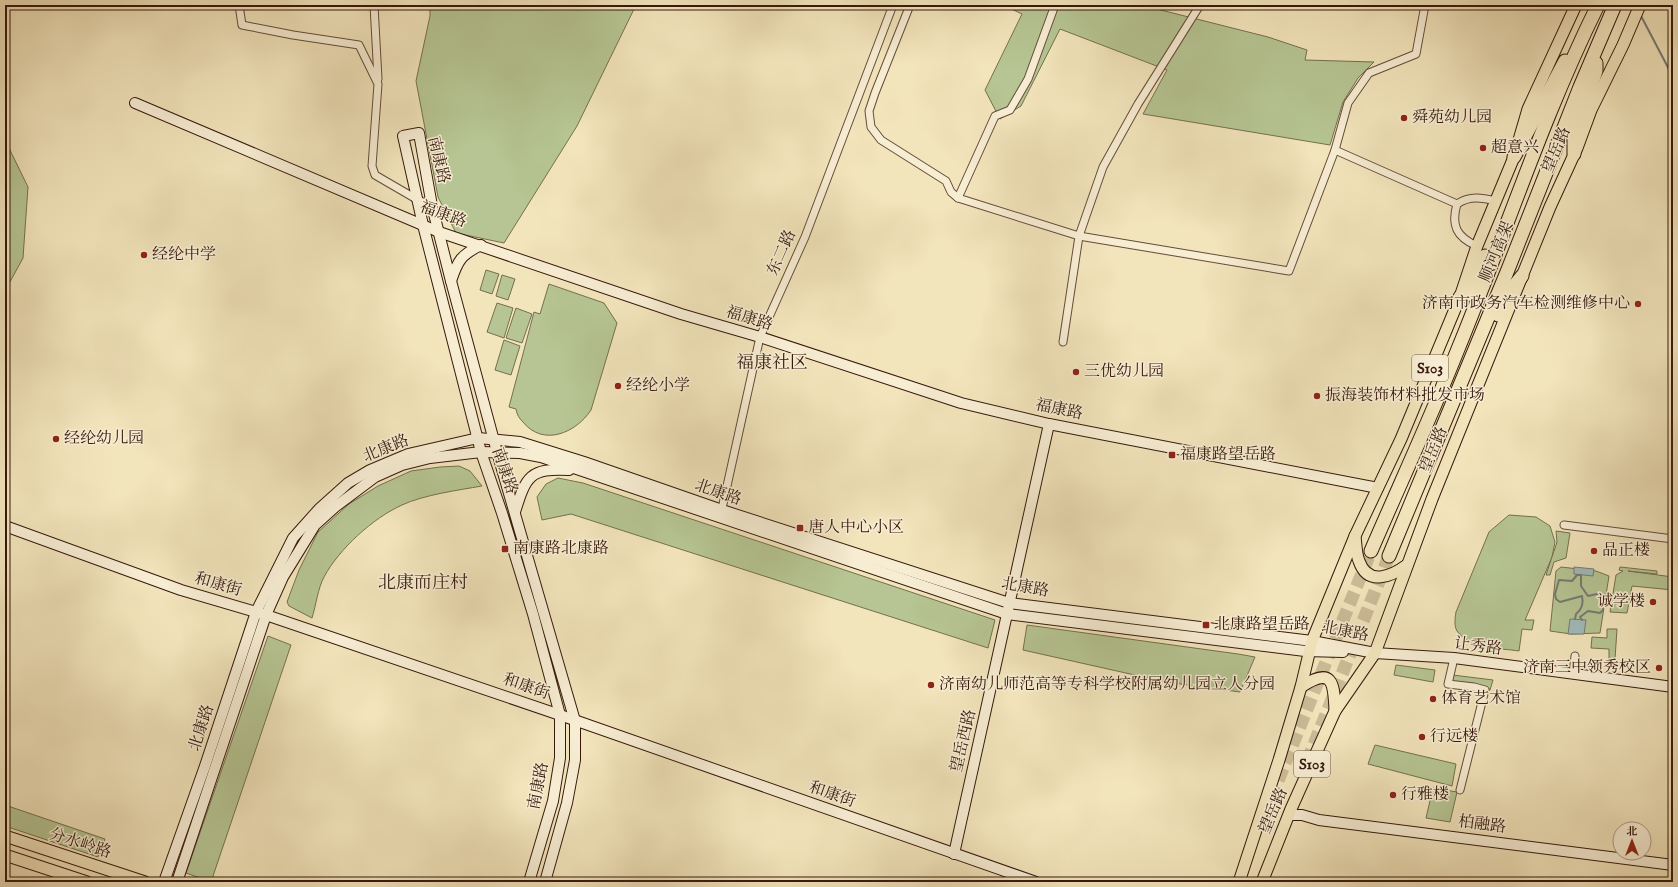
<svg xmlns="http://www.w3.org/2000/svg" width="1678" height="887" font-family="'IM FELL English','Noto Serif SC',serif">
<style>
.green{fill:#b6c593;stroke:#766f50}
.water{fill:#a0bcbc;stroke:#767b76}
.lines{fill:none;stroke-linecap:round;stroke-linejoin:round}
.stream{stroke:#767b76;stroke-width:2}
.highway-tunnel{stroke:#ccbb98;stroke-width:13;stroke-dasharray:13 6;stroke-linecap:butt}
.street-casing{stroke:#654c38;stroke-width:9}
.secondary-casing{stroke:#36190c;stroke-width:12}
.primary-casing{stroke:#36190c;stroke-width:13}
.highway-casing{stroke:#36190c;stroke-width:15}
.street{stroke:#f7edd3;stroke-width:7}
.secondary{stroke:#f7edd3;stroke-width:10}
.primary{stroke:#f2e4bb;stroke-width:11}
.highway{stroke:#f2e4bb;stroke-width:13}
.poi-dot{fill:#8f2418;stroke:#f7edd3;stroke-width:1.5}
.labels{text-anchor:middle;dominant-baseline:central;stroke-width:3;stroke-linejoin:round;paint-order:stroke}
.shield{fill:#f7edd3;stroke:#705948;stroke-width:1}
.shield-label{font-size:15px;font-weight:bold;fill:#36190c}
.poi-label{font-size:16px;fill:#36190c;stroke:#f7edd3;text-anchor:start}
.street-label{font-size:16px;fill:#36190c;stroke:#f7edd3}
.quarter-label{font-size:18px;fill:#36190c;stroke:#f7edd3}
</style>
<rect width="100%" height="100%" fill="#f2e4bb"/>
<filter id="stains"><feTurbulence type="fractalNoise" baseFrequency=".005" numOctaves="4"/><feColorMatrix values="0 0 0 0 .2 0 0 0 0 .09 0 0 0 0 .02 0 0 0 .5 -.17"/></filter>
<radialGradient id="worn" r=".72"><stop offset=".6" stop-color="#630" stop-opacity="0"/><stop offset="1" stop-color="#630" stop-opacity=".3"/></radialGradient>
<g class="green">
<path d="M430,5h206l-59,121 -73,117 -48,-10 -18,-36 -22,-116 14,-65z"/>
<path d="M1003,5h138l127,32 39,13 -2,10 69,2 -16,16 -15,24 -13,43 -187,-31 24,-44 -107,-41 -39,77 -21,13 -15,-29 37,-76z"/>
<path d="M5,140l23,47 -5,71 -18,33z"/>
<path d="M486,270l13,4 -7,20 -12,-4z"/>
<path d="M502,275l13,4 -7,21 -12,-4z"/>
<path d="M549,284l55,19 13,20 -26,87c-15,23 -48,37 -68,12 -4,-4 -6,-7 -7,-13l-7,-2 25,-95 6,2z"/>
<path d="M497,303l16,5 -9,30 -17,-6z"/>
<path d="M516,308l16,6 -10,29 -16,-5z"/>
<path d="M504,340l16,6 -9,29 -16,-5z"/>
<path d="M459,466l11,5 12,15c-23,4 -59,9 -80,19 -29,13 -63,44 -78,72 -6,11 -8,28 -12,41l-23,-12 -2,-4 12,-32 19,-38 31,-28 29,-18 33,-15 29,-4z"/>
<path d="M558,478l25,5 412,137 -7,28 -417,-134 -29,6 -5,-23 9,-13z"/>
<path d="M1509,515l27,2 14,9 5,16 -3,15 -27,63h9l-2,10 -10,-1 -3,22c-19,-3 -49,-2 -62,-20 -3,-5 -2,-13 -1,-19l33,-80z"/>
<path d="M1556,531l14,2 -4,25 -12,4 -4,13h-4l11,-33z"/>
<path d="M1561,567l35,4 13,5 -9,57 -29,1 -21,-3 6,-60z"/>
<path d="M1620,567l37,4v3l-29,-3 45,6v13l-41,-4 -5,27 -17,-1 6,-37 7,-4 -4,-1z"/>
<path d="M1027,625l211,29 17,3 -15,35 -74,-10 -143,-32z"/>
<path d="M1607,629h10l-2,30h-6v-10l-18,-1 1,-11 15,1z"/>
<path d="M268,636l23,9 -80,237 -25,-9z"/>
<path d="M1396,665l39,5 -2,12 -39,-7z"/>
<path d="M1453,675l40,5 -3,10 -38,-9z"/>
<path d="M1375,745l81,19 -4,22 -84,-22z"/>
<path d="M1433,788l24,4 -7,30 -24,-4z"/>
<path d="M5,805l100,34 -7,18 -93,-31z"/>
</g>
<g class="water">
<path d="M1574,567l20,2 -1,7 -19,-2z"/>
<path d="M1570,619l16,1 -2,14h-16z"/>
</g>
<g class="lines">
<g class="stream">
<path d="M1640,14l33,63"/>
<path d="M1575,619l1,-5c5,-4 8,-10 6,-18l-22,6 -4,-3 -1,-5 4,-14 13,1 5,-6h4v11l7,10 9,-2 6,1v15l-3,3 -12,-2 -8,6 2,3"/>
</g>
<g class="highway-tunnel">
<path d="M1307,762l82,-206"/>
<path d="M1271,798l100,-247"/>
</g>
<defs>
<g id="street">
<path d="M239,5l3,20 51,10 66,10 19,39 -6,82 3,9 43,25 14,6"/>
<path d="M374,5l4,74"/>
<path d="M910,5l-35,88 -6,18 2,16 10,13 65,41 5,11 7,6"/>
<path d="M1055,5l-27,74 -18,31 -15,6 -37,82 121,38 -16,106"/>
<path d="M1200,5l-62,99 -35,63 -24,69 210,35 46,-121 122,54"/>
<path d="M1335,150l13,-47 21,-30 47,-19 9,-49"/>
<path d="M1477,246c-21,-9 -26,-21 -20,-42 13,-9 26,-6 40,-3"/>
<path d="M721,513l39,-176 45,-100 88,-232"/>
<path d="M1564,525l109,14"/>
<path d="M1454,658l-6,26 26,3 11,3 -25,100"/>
<path d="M1573,674l2,-18"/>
</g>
<g id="secondary">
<path d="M135,103l304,129 242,82 79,23 201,66 88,21 329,64"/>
<path d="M451,281c7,-21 10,-26 30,-36"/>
<path d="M515,512c11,-36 15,-44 54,-42"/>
<path d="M5,526l176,64 85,25 294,100 476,167"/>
<path d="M1289,815h13l17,5 354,45"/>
<path d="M954,854l95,-430"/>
<path d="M164,882l41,-116 51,-154 37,-74 26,-29 29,-26 22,-13 38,-16 70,-16 42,4 64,20 138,48 287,93 303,38 63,12 79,5 219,29"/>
<path d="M177,882l89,-267 17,-38 32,-52 20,-18 40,-30 27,-12 28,-7 51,-6 39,1 21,4 466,157 298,37 38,1"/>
<path d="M529,882l24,-81 7,-43v-43l-27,-101 -31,-101 -21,-61 -58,-227 -20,-89 16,-3 13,73 19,75 46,171 78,269v39l-8,43 -22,79"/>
</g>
<g id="primary">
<path d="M1355,536c1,8 1,18 4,25 9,26 33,15 48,4"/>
<path d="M1301,687c32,-21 33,-4 34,24"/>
<path d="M5,836l140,46"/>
<path d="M5,855l82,27"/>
<path d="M1239,882l40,-122 22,-73 11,-46 43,-105 46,-97 59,-142 17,-51 37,-89 14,-48 48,-104"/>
<path d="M1262,882l29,-73 44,-98 40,-58 57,-154 118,-292 27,-59 14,-38 32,-65 17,-40"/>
</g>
<g id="highway">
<path d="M1574,154v-17l22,-66v-8"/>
<path d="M1514,157l51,-96"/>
<path d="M1460,297l8,-3 17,-38"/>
<path d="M1498,315l12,-24 12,-15"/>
<path d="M1371,551c29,-67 60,-134 87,-202 47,-114 85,-233 140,-344"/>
<path d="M1389,556l118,-284 73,-185 35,-82"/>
</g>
</defs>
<use href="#street" class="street-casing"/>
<use href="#secondary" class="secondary-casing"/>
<use href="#primary" class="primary-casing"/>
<use href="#highway" class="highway-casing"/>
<use href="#street" class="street"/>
<use href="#secondary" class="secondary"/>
<use href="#primary" class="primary"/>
<use href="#highway" class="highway"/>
</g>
<g class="poi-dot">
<circle cx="1404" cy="118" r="4"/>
<circle cx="1483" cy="148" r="4"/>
<circle cx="144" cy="255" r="4"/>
<circle cx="1638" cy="304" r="4"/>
<circle cx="1076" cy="372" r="4"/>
<circle cx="618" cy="386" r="4"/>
<circle cx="1317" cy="396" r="4"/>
<circle cx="56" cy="439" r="4"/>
<rect x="1168" y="451" width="8" height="8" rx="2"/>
<rect x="796" y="524" width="8" height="8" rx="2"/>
<rect x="501" y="545" width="8" height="8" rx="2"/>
<circle cx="1594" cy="551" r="4"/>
<circle cx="1653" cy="602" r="4"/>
<rect x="1202" y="621" width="8" height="8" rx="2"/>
<circle cx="1659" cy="668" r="4"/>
<circle cx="931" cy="685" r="4"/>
<circle cx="1433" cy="699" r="4"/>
<circle cx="1422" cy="737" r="4"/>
<circle cx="1393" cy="795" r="4"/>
</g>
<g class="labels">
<g class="shield">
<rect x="1412" y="355" width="36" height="26" rx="3"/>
<rect x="1294" y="751" width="36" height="26" rx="3"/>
</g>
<g class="shield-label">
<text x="1430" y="368">S103</text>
<text x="1312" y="764">S103</text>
</g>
<g class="poi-label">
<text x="1412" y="118">舜苑幼儿园</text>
<text x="1491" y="148">超意兴</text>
<text x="152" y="255">经纶中学</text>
<text x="1630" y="304" text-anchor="end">济南市政务汽车检测维修中心</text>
<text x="1084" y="372">三优幼儿园</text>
<text x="626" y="386">经纶小学</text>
<text x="1325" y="396">振海装饰材料批发市场</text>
<text x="64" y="439">经纶幼儿园</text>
<text x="1180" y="455">福康路望岳路</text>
<text x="808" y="528">唐人中心小区</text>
<text x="513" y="549">南康路北康路</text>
<text x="1602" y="551">品正楼</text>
<text x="1645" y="602" text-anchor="end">诚学楼</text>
<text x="1214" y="625">北康路望岳路</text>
<text x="1651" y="668" text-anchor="end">济南三中领秀校区</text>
<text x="939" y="685">济南幼儿师范高等专科学校附属幼儿园立人分园</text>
<text x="1441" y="699">体育艺术馆</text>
<text x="1430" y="737">行远楼</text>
<text x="1401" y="795">行雅楼</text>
</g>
<g class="street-label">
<text transform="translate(1557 150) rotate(-67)">望岳路</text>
<text transform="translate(438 160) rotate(77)">南康路</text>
<text transform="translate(443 215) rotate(20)">福康路</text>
<text transform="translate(1497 252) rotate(-68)">顺河高架</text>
<text transform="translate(782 253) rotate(-66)">东二路</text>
<text transform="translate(749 319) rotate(17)">福康路</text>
<text transform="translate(1059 410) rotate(12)">福康路</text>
<text transform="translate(386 449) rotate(-22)">北康路</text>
<text transform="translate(1434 450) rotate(-68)">望岳路</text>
<text transform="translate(504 471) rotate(71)">南康路</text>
<text transform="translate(718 493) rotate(19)">北康路</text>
<text transform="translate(218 585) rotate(16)">和康街</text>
<text transform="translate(1025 588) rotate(10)">北康路</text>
<text transform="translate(1345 632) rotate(11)">北康路</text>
<text transform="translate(1478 647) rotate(7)">让秀路</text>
<text transform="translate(526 687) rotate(19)">和康街</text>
<text transform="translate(202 728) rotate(-72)">北康路</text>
<text transform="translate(964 741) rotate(-77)">望岳西路</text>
<text transform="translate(539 786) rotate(-79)">南康路</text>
<text transform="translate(832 795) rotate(19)">和康街</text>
<text transform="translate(1274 811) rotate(-67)">望岳路</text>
<text transform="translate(1482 825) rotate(7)">柏融路</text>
<text transform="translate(80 844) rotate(18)">分水岭路</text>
</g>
<g class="quarter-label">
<text x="772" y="363">福康社区</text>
<text x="423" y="583">北康而庄村</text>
</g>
</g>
<rect width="1678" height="887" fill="none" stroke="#f2e4bb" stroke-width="20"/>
<rect x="6" y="6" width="1666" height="875" fill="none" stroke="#36190c" stroke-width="2"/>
<rect x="10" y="10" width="1658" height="867" fill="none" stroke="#36190c"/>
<g transform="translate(1632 841)"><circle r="19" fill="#f7edd3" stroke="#aa9883"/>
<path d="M0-3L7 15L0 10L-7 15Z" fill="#8f2418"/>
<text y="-6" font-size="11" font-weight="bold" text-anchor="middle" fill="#36190c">北</text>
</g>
<rect width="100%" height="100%" filter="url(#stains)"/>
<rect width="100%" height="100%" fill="url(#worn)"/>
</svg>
